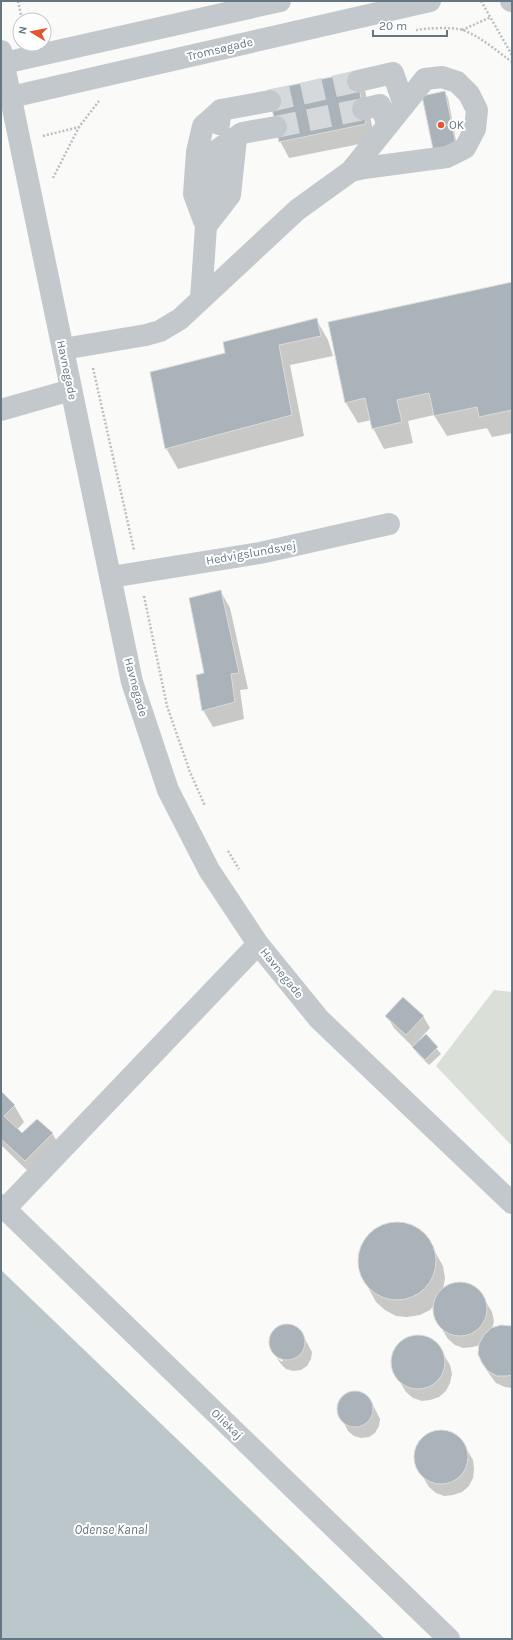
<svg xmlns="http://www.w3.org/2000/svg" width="513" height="1640" font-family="Karla,sans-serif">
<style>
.green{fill:#dadfd7}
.water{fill:#bbc7cb}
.shadow{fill:#0003}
.building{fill:#aab3b9;stroke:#dcdcda}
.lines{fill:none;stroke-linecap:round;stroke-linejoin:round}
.minor-tunnel{stroke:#d5d9db;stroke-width:22;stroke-dasharray:22 11;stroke-linecap:butt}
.path{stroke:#bbbfc2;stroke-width:2.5;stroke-dasharray:2 2;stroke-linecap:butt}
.minor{stroke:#c3c8cc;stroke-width:22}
.poi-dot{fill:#e4572e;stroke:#fff;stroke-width:1.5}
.labels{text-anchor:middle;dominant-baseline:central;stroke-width:4;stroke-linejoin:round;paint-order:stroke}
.street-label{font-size:12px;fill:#657683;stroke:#fff}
.poi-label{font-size:12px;fill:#657683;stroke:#fff;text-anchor:start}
.water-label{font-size:13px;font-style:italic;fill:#60757c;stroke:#fff}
</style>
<rect width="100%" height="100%" fill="#fafaf8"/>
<path class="green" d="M494,990l18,2v154l-76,-80z"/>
<path class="water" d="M1,1270l384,369h-384z"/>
<g class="shadow">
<path d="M365,90l10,51 -86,17 -9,-17 -11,-50z"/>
<path d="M445,92l3,6 11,58 -35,-59z"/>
<path d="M512,283v150l-20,4 -5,-9 -40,8 -13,-21 -26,6 5,22 -29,6 -11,-21 -2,-8 -13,3 -12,-20z"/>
<path d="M316,319l12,21 5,16 -43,9 14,71 -126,33 -12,-21 60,-95z"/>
<path d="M221,592l9,16 18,81 -8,1 4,29 -31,8 -10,-17z"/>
<path d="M387,1016h36l7,12 -11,12 1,1 6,-5 15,18 -12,11 -12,-12 -4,-6 -19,-19z"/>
<path d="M1,1092l13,13 10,17 -7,8 5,4 30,-1 10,17 -27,28 -34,-33z"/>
<path d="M396,1223l12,2 11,5 8,8 16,28 2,12 -2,12 12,-6 9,-1 9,3 7,6 12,20 2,9 -2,8 20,-2v61l-7,-1 -9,-4 -6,-8 -8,-12 -2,-18 -7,2 -10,1 -8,-3 -7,-6 -12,-20 -2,-9 1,-6 -5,6 -10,5 -13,2 -11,-1 -11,-6 -9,-8 -15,-28 -2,-12 1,-12 6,-10 8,-9 10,-6z"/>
<path d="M288,1325l7,2 6,5 11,20 -1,7 -4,7 -6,4 -8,1 -7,-2 -5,-5 -5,-7 6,5 1,-2 -7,-6v2l-6,-11 1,-8 4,-7 6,-4z"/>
<path d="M413,1336h9l9,3 7,6 12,20 2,9 -2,9 -4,8 -7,6 -9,3 -8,1 -9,-3 -7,-6 -12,-20 -2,-9 2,-9 4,-8 7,-6z"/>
<path d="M357,1391l7,3 6,5 10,20 -1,7 -4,7 -6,4 -8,1 -7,-2 -6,-5 -10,-20 1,-8 4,-6 6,-4z"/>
<path d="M436,1431h9l9,3 7,6 12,20 1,9 -1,9 -4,8 -7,6 -9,3 -9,1 -8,-3 -7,-6 -12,-20 -2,-9 1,-9 5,-8 7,-6z"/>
</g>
<g class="building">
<path d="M356,72l10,52 -87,18 -11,-52z"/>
<path d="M445,91l12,59 -23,4 -12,-58z"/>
<path d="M512,282v128l-33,7 -2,-10 -43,9 -5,-23 -32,7 5,22 -30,7 -7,-31 -20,5 -17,-81z"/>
<path d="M317,318l4,18 -42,9 13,70 -127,34 -15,-77 75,-19 -2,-11z"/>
<path d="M221,590l18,83 -8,1 4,28 -33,9 -6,-36 8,-2 -15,-75z"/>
<path d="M403,997l21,19 -18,19 -21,-19z"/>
<path d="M426,1034l12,13 -13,13 -13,-13z"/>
<path d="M1,1091l14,14 -11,11 18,17 15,-14 16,14 -28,28 -24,-22z"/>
<circle cx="397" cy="1261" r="39"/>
<circle cx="460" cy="1309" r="27"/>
<circle cx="287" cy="1342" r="18"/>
<path d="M501,1325l11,1v49l-5,1h-10l-9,-5 -6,-8 -4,-9 1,-10 5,-9 7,-7z"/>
<circle cx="418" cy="1362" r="27"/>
<circle cx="355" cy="1409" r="18"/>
<circle cx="441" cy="1457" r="27"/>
</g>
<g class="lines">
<g class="minor-tunnel">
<path d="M270,101l88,-20"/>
<path d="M276,127l87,-18"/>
</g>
<g class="path">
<path d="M18,1l4,19"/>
<path d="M481,1l31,54"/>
<path d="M416,30c10,-2 38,-3 47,0 18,7 34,21 49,32"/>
<path d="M462,30l29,-13"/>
<path d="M43,136l36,-9 20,-26"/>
<path d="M53,178l26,-51"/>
<path d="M93,368l41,182"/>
<path d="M144,596l23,110 23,66 15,34"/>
<path d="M228,851l11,18"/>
</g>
<g class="minor">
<path d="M511,1h1"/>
<path d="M1,51l131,631 36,108 41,80 49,74 61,75 193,184"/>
<path d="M4,63l276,-62"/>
<path d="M358,81l35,-8 11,32"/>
<path d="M11,97l419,-96"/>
<path d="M363,109l17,-4 8,20"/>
<path d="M219,124l2,-14 49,-9"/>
<path d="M204,221l-10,-27 3,-42 6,-26 18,-16"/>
<path d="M206,226l24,-31 6,-57"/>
<path d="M201,299l5,-73 8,-74 28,-19 34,-6"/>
<path d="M63,349l83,-14 14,-4 20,-12 117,-109 54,-39 13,-3 83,-11 18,-9 10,-19 2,-19 -8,-16 -12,-12 -15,-5 -17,2 -74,92"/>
<path d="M1,410l70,-20"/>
<path d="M111,577l149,-24 129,-29"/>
<path d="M1,1205l448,434"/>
<path d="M5,1209l253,-265"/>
</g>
</g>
<circle class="poi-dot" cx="441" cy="125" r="4"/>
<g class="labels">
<g class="street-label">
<text transform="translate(220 49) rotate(-13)">Tromsøgade</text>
<text transform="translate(67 370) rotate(78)">Havnegade</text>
<text transform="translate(251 553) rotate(-10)">Hedvigslundsvej</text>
<text transform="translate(136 687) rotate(75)">Havnegade</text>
<text transform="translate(282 973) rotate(51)">Havnegade</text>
<text transform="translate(227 1424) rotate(44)">Oliekaj</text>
</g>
<g class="poi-label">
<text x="449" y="125">OK</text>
</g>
<g class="water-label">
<text x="111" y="1529">Odense Kanal</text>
</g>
</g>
<rect width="513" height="1640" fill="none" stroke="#657683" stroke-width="4"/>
<g transform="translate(32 32) rotate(280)"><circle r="19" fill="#ffffff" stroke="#c1c8cd"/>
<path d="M0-3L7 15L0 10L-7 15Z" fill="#e4572e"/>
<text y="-6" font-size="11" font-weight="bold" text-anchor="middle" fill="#657683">N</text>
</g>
<path d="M373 30v6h74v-6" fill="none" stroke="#657683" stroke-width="2"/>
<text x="379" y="30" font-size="12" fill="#657683" stroke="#ffffff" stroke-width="3" paint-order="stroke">20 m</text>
</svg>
